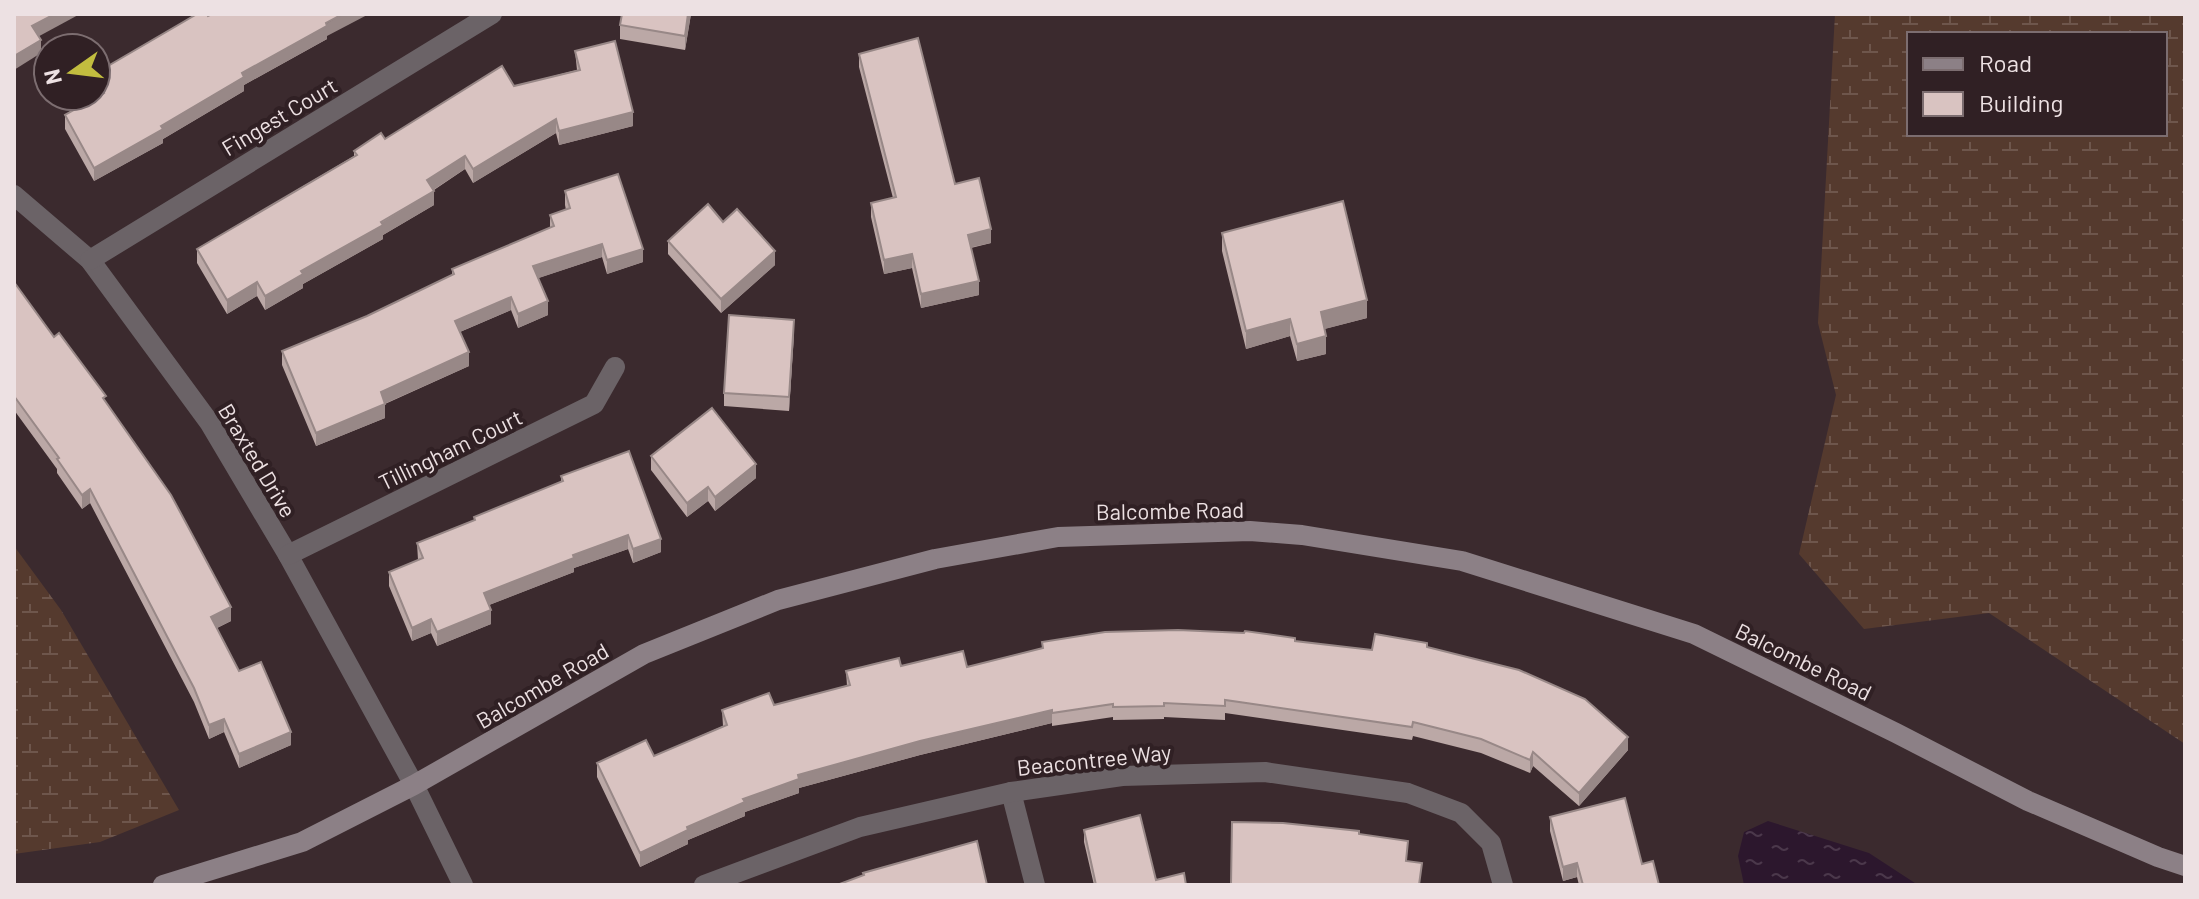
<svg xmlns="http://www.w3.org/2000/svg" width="2199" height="899" font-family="Barlow,sans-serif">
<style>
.wetland{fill:url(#wetland-marsh);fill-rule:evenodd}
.water{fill:url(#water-ripples)}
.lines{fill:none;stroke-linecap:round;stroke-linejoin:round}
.street{stroke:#6b6367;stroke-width:20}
.secondary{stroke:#8c8086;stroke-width:20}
.wall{fill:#bba8a6}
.shaded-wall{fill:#988887}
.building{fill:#d9c3c1;stroke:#988887;stroke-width:2}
.labels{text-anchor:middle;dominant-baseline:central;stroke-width:8;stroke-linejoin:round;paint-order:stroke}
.street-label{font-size:22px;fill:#ede1e3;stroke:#302024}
</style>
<defs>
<pattern id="wetland-marsh" width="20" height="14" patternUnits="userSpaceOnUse" patternTransform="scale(2)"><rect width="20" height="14" fill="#553a2e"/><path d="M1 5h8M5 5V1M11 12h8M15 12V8" fill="none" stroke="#6e564c"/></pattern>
<pattern id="water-ripples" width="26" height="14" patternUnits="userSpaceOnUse" patternTransform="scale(2)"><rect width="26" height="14" fill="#2c172d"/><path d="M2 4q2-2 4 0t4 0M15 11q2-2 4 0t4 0" fill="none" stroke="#4b384b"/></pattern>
</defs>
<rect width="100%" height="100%" fill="#3b2a2e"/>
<g class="wetland">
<path d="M1835,14h350v730l-196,-131 -125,16 -65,-75 37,-159 -18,-72zM1909,34h256v100h-256z"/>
<path d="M14,546l47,64 118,200 -79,32 -86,12z"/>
</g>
<path class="water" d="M1768,821l101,32 49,32h-174l-6,-29 6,-24z"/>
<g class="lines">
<g class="street">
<path d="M14,195l76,65 119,162 79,133 126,230 49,100"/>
<path d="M90,260l402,-246"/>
<path d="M288,555l306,-151 21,-37"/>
<path d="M1011,792l24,93"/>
<path d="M704,885l156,-58 151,-35 111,-16 143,-4 143,21 53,20 30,30 12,42"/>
</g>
<path class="secondary" d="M163,885l139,-43 112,-57 230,-131 134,-54 157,-41 123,-22 192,-6 52,4 160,26 232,73 202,99 132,68 130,56 27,9"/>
</g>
<g class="wall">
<path d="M691,14l-6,36 -65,-11v-14z"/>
<path d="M327,36v3l-83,46v6l-81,48v4l-69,38 -29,-52v-14l33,-19 -2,-3v-20z"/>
<path d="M575,51l58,75 -74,19 -3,-12 -83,50 -8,-14 -31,21v15l-51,30v4l-80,45v4l-38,22 -8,-14 -30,18 -30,-51v-14l157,-93v-5l160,-65 63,-16z"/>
<path d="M859,54l96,130 36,59 -20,5 8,47 -58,13 -9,-40 -28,6 -13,-57v-14l22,-5 -34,-131z"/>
<path d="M565,191l78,71 -36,12 -5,-17 -64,21 10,37 -30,13 -7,-18 -51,22 9,34 -84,38v14l-69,28 -34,-81v-14l85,-35 85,-41v-6l98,-41v-13l16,-5 -1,-5z"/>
<path d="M723,222l52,43 -54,48 -53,-59v-13z"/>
<path d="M1222,233l145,85 -43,11 2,25 -29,7 -7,-25 -44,13 -24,-98z"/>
<path d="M14,282l40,55 52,65 125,219 -14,7 22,43 52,74 -52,23 -15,-36 -15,7 -15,-37 -104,-199 -8,6 -25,-36v-4l-43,-59z"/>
<path d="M794,333l-5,78 -65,-5v-13z"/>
<path d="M651,456l105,22 -41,33 -7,-10 -21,16 -36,-47z"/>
<path d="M561,476l100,76 -28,11 -5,-14 -54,19v4l-85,33 2,19 -54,22 -6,-13 -19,8 -23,-55v-14l29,-12 -1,-17 57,-23v-3l87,-35z"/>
<path d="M1295,641l77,9 55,-3 201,103 -49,56 -46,-40 -3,7 -49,-20 -68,-17 -1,4 -187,-27v7l-61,-3v2l-51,1v-3l-61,9v-3l-132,32 -121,33v5l-54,19v4l-57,24v4l-48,23 -43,-90v-14l57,-7 69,-30 -1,-16 52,-5 73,-19 -1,-15 55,-5 66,1 75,-19v-6z"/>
<path d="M1550,817l92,47 17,21h-80l-2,-8 -14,4 -13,-50z"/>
<path d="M1084,830l72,50 30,5h-92l-10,-43z"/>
</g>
<g class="shaded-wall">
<path d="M55,14h25l-48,26v-14z"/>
<path d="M343,14h26l-42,22v3l-83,46v6l-81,48v4l-69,38v-13l67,-42 81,-53z"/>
<path d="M688,14h3l-6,36v-14z"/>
<path d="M41,40v13l-27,17v-14z"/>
<path d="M633,112v14l-74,19v-14z"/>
<path d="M556,119v14l-83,50v-14z"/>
<path d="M465,156v13l-38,25v-14z"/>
<path d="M434,191v14l-51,30v4l-80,45v4l-38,22v-14l36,-25z"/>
<path d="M991,229v14l-23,5v-13z"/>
<path d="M602,244v13l-69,23v-14z"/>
<path d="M643,249v13l-36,12v-14z"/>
<path d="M775,251v14l-54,48v-14z"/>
<path d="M912,254v14l-28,6v-14z"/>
<path d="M979,281v14l-58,13v-14z"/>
<path d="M257,282v14l-30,18v-14z"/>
<path d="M511,297v13l-56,24v-13z"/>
<path d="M1367,300v18l-46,12v-18z"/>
<path d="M548,301v14l-30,13v-14z"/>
<path d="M1290,319v17l-44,13v-18z"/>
<path d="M794,320v13l-5,78v-14z"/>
<path d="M1326,336v18l-29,7v-17z"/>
<path d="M469,352v14l-85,38h1v14l-69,28v-13l65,-41z"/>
<path d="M756,464v14l-41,33v-14z"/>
<path d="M708,487v14l-21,16v-14z"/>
<path d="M90,489v14l-8,6v-14z"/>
<path d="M628,535v14l-54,19v4l-90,35v-14l89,-38z"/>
<path d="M661,539v13l-28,11v-14z"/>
<path d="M231,607v14l-20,10v-14z"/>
<path d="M491,610v14l-54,22v-14z"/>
<path d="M431,619v14l-19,8v-13z"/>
<path d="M1052,710v13l-132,32 -121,33v5l-54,19v4l-57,24v4l-48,23v-14l47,-26 56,-28 55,-24 122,-34z"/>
<path d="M224,719v13l-15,7v-14z"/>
<path d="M291,732v13l-52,23v-14z"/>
<path d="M1628,737v13l-49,56v-13z"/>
<path d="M1533,752v14l-3,7v-13z"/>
<path d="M1577,863v14l-14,4v-14z"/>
</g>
<g class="building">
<path d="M14,14h41l-23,12 9,14 -27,16z"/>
<path d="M197,14h10l1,2 4,-2h131l-17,9 1,3 -85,47 2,4 -83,49 2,3 -69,39 -29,-53 39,-22 -8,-14v-6z"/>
<path d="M622,14h66l-3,22 -65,-11z"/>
<path d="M918,38l37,146 24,-6 12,51 -23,6 11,46 -58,13 -9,-40 -28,6 -13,-57 25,-6 -37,-143z"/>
<path d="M615,41l18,71 -74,19 -3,-12 -83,50 -8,-13 -38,24 7,11 -53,31 2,3 -82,46 2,3 -38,22 -8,-14 -30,18 -30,-51 160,-94 -3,-4 27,-18 4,6 117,-73 12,20 66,-16 -5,-19z"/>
<path d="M618,174l25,75 -36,11 -5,-16 -69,22 15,35 -30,13 -7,-17 -56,24 14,31 -88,40 4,12 -69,29 -34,-82 85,-35 87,-42 -2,-5 102,-43 -4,-11 20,-7 -5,-17z"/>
<path d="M1343,201l24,99 -46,12 5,24 -29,8 -7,-25 -44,12 -24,-98z"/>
<path d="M708,204l15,18 14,-13 38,42 -54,48 -53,-58z"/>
<path d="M14,282l40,55 5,-4 47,63 -3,2 68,97 60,112 -20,10 28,54 22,-9 30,70 -52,22 -15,-35 -15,6 -15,-37 -104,-199 -8,6 -25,-36 2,-1 -45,-62z"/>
<path d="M729,315l65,5 -5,77 -65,-4z"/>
<path d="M712,408l44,56 -41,33 -7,-10 -21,16 -36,-47z"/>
<path d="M629,451l32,88 -28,10 -5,-14 -55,20 1,3 -90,35 7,17 -54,22 -6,-13 -19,9 -23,-56 34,-14 -6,-15 58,-23 -1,-3 89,-36 -2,-5z"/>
<path d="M1178,630l66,3 1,-2 50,7v3l77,9 3,-16 52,9v4l92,23 66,29 43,38 -49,56 -46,-41 -3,8 -49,-21 -68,-17 -1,5 -187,-27v6l-61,-3v3l-51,1v-3l-61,9v-3l-132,31 -122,34 1,4 -56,20 2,3 -58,25 1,3 -48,23 -43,-90 49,-23 8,16 73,-31 -5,-15 47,-17 5,12 76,-20 -4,-14 53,-13 2,8 62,-15 4,16 76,-19 -1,-6 63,-10z"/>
<path d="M1625,798l17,66 11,-3 6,24h-76l-6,-22 -14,4 -13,-50z"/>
<path d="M1140,815l16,65 28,-7 2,12h-90l-12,-55z"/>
<path d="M1232,822l51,1 76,8v3l49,7 -2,20 16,2 -3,22h-188z"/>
<path d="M977,841l10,44h-150l27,-10 -1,-2z"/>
</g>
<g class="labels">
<g class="street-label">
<text transform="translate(279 116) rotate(-31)">Fingest Court</text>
<text transform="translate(450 449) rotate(-26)">Tillingham Court</text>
<text transform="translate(258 460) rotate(59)">Braxted Drive</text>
<text transform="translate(1170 510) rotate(-1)">Balcombe Road</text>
<text transform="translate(1804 661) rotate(26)">Balcombe Road</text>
<text transform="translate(542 685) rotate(-30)">Balcombe Road</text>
<text transform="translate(1094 759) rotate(-6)">Beacontree Way</text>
</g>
</g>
<rect width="2199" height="899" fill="none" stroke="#ede1e3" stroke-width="32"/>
<rect x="1907" y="32" width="260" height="104" fill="#302024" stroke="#7c6d70" stroke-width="2"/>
<rect x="1923" y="58" width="40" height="12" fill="#8c8086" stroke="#7c6d70" stroke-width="2"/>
<text x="1979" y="72" font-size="24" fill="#ede1e3">Road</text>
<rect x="1923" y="92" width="40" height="24" fill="#d9c3c1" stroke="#7c6d70" stroke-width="2"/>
<text x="1979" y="112" font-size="24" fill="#ede1e3">Building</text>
<g transform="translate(72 72) rotate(256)"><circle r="38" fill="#302024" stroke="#7c6d70" stroke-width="2"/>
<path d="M0-6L14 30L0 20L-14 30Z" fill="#c2bd3f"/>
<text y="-12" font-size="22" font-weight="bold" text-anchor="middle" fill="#ede1e3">N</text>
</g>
</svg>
